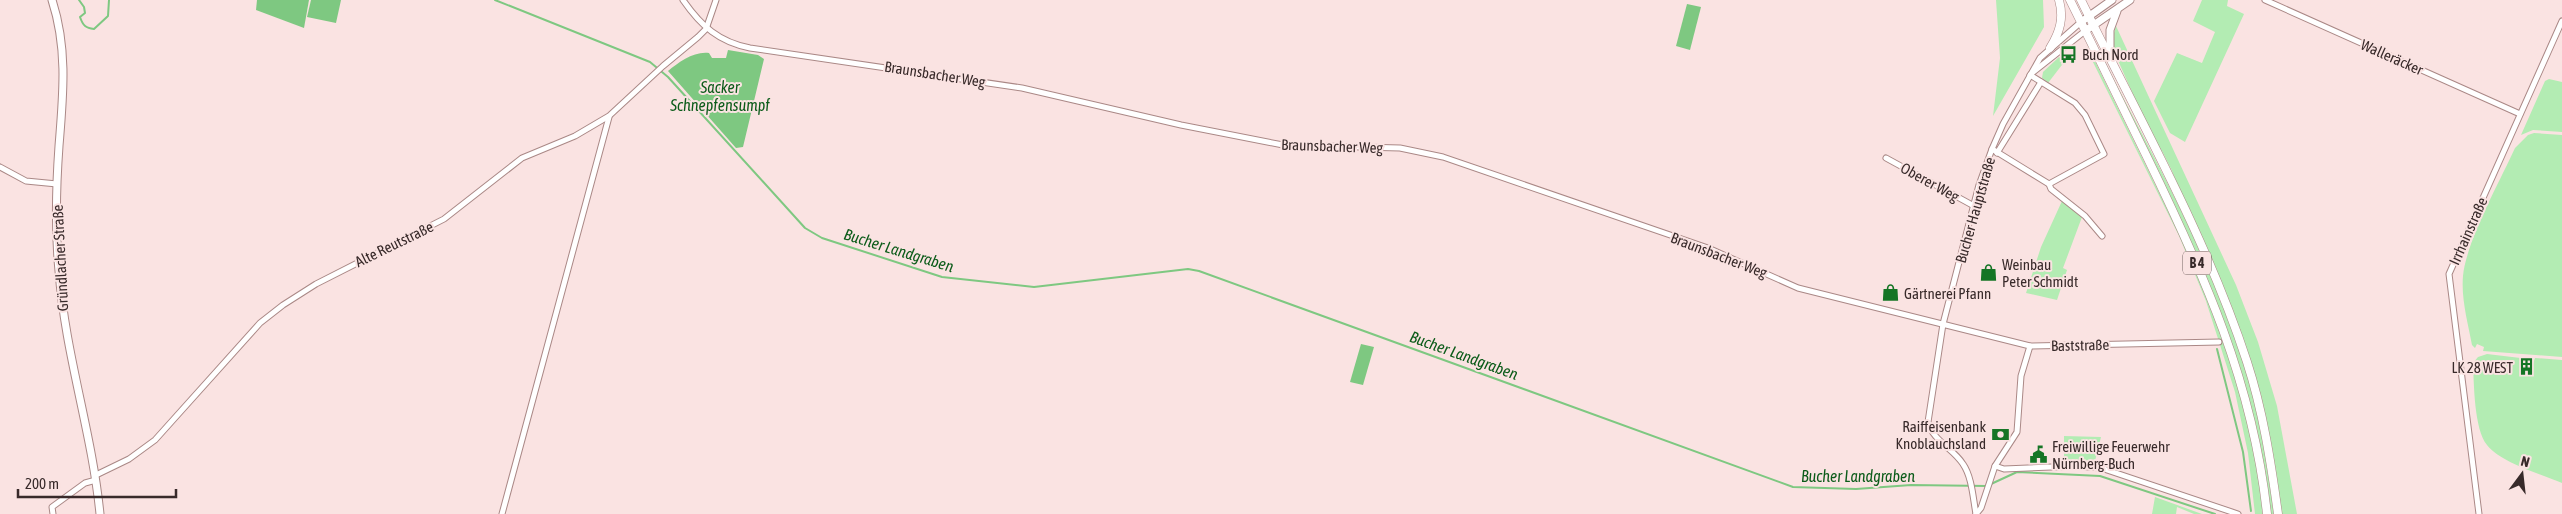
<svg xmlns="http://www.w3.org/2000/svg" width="2562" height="514" font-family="'Asap Condensed',sans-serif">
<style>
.green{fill:#b3ecb3}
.water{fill:#7ec881}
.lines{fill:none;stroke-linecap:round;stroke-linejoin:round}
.stream{stroke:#7ec881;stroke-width:2}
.street-casing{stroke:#aa8886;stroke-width:7}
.secondary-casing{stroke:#aa8886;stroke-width:9}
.primary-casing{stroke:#aa8886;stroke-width:9}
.street{stroke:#fff;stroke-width:5}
.secondary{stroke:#fff;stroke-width:7}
.primary{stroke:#fff;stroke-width:8}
.labels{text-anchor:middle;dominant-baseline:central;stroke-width:4;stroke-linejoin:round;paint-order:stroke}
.shield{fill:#fae3e2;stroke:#726261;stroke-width:1}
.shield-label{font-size:14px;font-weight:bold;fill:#382a2a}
.poi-label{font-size:15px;fill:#382a2a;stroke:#fae3e2;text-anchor:start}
.street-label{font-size:15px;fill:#382a2a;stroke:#fae3e2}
.water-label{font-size:16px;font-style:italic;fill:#0b5b19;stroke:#fae3e2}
</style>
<rect width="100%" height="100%" fill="#fae3e2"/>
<g class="green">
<path d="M1996,0h47l1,27 -51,89 7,-58z"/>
<path d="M2202,0h26l-1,6 17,8 -59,128 -15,-9 -16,-32 23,-48 25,10 13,-31 -22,-11z"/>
<path d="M2116,26l120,259 22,57 19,64 20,108h-16l-23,-122 -86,-221 -10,-20 -5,-2 -44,-100 -2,-17 3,1z"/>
<path d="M2095,42c54,109 118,216 153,334 13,46 20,91 27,138h-5l-15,-92 -31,-101 -46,-106z"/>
<path d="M2088,47l109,223 37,98 22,91 7,55h-8l-7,-61 -13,-61 -29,-91 -27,-65 -93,-188z"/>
<path d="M2059,57l6,4 -17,22 -6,-5 1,-6z"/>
<path d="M2549,79l13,3v50l-29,-2 -12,5 24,-54z"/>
<path d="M2534,133l28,2v222l-79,-6 1,-4 -7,-3 -2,4 -3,-3c-4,-22 -11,-46 -9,-69 3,-34 37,-95 52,-128l13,-13z"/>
<path d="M2062,201l20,16 -19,51 4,2 -10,30 -31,-7 15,-46z"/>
<path d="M2487,354l42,5 -3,8 5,2 4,-11 27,2v123c-21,-9 -61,-20 -75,-38 -13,-16 -13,-61 -14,-82l5,-6z"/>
<path d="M2064,436l37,1 -7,28 -30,-1z"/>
<path d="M2155,497l47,17h-8l-17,-7 -1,7h-24z"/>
</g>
<g class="water">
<path d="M257,0h52l-5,28 -48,-18z"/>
<path d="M311,0h30l-5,23 -29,-6z"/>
<path d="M1687,4l14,3 -11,43 -14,-4z"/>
<path d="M728,50l30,5 6,4 -21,88 -7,1 -68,-77c11,-9 26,-20 41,-18l3,5h14z"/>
<path d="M1361,344l13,3 -11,38 -13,-3z"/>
</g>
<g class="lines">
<g class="stream">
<path d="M79,0l5,7 1,6 -5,4c3,9 6,11 14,12l14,-13 1,-16"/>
<path d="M495,0l155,62 18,15 137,151 17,10 120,39 92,10 154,-18 11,2 594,216 63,2 55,-4 76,1"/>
<path d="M2217,349l26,103 8,59"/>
<path d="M1991,484l26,-12 83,4 115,38"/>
</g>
<defs>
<g id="street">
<path d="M683,0c18,26 36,42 67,48l272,40 159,37 102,20 117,3 43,9 265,91 90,40 232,58 189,-4"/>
<path d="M2265,0l255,114"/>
<path d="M2032,73l53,-42"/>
<path d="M2030,75l45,28 10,12 19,39 -55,30"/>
<path d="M1992,149l57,35 2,5 34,27 17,20"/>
<path d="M1997,153l44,-71"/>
<path d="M1886,158l88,48"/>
<path d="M0,167l26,14 31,3"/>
<path d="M1995,466l9,3 74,-3 23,2 137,46"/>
<path d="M96,475l33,-16 26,-19 105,-117 23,-18 33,-21 128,-65 78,-61 53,-22 34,-20 54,-50 35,-29 8,-8 10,-29"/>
<path d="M53,514l-1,-7 33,-24 11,-3"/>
<path d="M502,514l107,-397"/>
<path d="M1976,514c-3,-16 -4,-37 -13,-50 -10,-16 -30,-23 -35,-42l15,-98 36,-139 13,-36 11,-25 37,-66 41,-36"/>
<path d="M1976,514l5,-6 14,-42 22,-34 4,-56 9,-30"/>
<path d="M2479,514l-30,-240 113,-253"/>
</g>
<g id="secondary">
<path d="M52,0c16,49 11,96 7,146 -3,42 -4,84 0,125 6,83 33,161 41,243"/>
<path d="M2081,22l31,-22"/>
<path d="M2085,31l45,-31"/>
<path d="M2110,58v-28l7,-19"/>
</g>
<g id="primary">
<path d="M2070,0c26,52 51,104 77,157 57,117 106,226 120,357"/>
<path d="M2081,0c58,119 125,236 166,362 16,49 24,101 31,152"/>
<path d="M2050,48c10,-16 14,-30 9,-48"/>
</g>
</defs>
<use href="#street" class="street-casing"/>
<use href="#secondary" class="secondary-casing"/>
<use href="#primary" class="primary-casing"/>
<use href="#street" class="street"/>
<use href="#secondary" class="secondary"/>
<use href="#primary" class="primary"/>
</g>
<defs>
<symbol id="bus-bare" viewBox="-9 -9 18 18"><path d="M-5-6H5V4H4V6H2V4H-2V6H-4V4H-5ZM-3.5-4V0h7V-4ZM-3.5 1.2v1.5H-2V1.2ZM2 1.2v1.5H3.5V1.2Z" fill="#157525" stroke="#fae3e2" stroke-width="2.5" paint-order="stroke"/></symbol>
<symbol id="shop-bare" viewBox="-9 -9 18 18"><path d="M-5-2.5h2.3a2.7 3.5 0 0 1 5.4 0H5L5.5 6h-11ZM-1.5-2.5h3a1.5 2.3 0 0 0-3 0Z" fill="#157525" stroke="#fae3e2" stroke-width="2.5" paint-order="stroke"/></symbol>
<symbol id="building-bare" viewBox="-9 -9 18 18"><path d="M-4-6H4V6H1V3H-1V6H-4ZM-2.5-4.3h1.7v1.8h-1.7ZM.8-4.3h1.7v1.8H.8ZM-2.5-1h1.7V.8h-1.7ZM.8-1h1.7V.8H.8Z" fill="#157525" stroke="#fae3e2" stroke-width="2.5" paint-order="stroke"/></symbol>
<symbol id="bank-bare" viewBox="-9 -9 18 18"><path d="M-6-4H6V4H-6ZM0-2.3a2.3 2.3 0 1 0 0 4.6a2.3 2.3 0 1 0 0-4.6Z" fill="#157525" stroke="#fae3e2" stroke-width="2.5" paint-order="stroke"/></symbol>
<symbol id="civic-bare" viewBox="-9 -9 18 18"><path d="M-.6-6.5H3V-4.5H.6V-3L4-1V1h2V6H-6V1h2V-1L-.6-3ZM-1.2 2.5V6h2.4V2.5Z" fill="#157525" stroke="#fae3e2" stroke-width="2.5" paint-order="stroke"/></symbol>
</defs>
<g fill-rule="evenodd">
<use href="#bus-bare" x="2056" y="42" width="25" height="25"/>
<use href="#shop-bare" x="1976" y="260" width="25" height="25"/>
<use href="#shop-bare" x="1878" y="280" width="25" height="25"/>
<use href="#building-bare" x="2514" y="354" width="25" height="25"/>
<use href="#bank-bare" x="1988" y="422" width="25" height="25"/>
<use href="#civic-bare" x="2026" y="442" width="25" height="25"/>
</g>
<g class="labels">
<rect class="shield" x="2183" y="251.5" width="28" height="23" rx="4"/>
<g class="shield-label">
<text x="2197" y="263">B 4</text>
</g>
<g class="poi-label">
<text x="2082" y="54">Buch Nord</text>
<text x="2002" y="264">Weinbau<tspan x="2002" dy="17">Peter Schmidt</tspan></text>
<text x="1904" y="293">Gärtnerei Pfann</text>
<text x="2513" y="367" text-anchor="end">LK 28 WEST</text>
<text x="1986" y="426" text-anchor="end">Raiffeisenbank<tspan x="1986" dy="17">Knoblauchsland</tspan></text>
<text x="2052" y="446">Freiwillige Feuerwehr<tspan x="2052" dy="17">Nürnberg-Buch</tspan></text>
</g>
<g class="street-label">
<text transform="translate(2392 57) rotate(24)">Walleräcker</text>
<text transform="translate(935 74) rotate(9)">Braunsbacher Weg</text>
<text transform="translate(1332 146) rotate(2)">Braunsbacher Weg</text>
<text transform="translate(1930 182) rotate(29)">Oberer Weg</text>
<text transform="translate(1975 210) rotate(-74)">Bucher Hauptstraße</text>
<text transform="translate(2468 231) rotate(-66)">Irrhainstraße</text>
<text transform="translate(394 244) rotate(-26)">Alte Reutstraße</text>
<text transform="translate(1719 255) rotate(21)">Braunsbacher Weg</text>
<text transform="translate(60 258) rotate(-93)">Gründlacher Straße</text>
<text transform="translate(2080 345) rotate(-1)">Baststraße</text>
</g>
<g class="water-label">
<text x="720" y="87">Sacker<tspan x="720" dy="18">Schnepfensumpf</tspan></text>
<text transform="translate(899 250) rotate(17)">Bucher Landgraben</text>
<text transform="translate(1464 355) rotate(20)">Bucher Landgraben</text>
<text x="1858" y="476">Bucher Landgraben</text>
</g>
</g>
<g transform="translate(2522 474) rotate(15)" stroke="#fae3e2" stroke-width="4" paint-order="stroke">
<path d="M0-4L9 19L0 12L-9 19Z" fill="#382a2a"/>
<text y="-8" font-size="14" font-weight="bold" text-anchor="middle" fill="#382a2a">N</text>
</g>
<path d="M18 489v8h158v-8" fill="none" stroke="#382a2a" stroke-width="2.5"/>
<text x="25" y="489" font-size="15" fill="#382a2a" stroke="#fae3e2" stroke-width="4" paint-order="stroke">200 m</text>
</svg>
